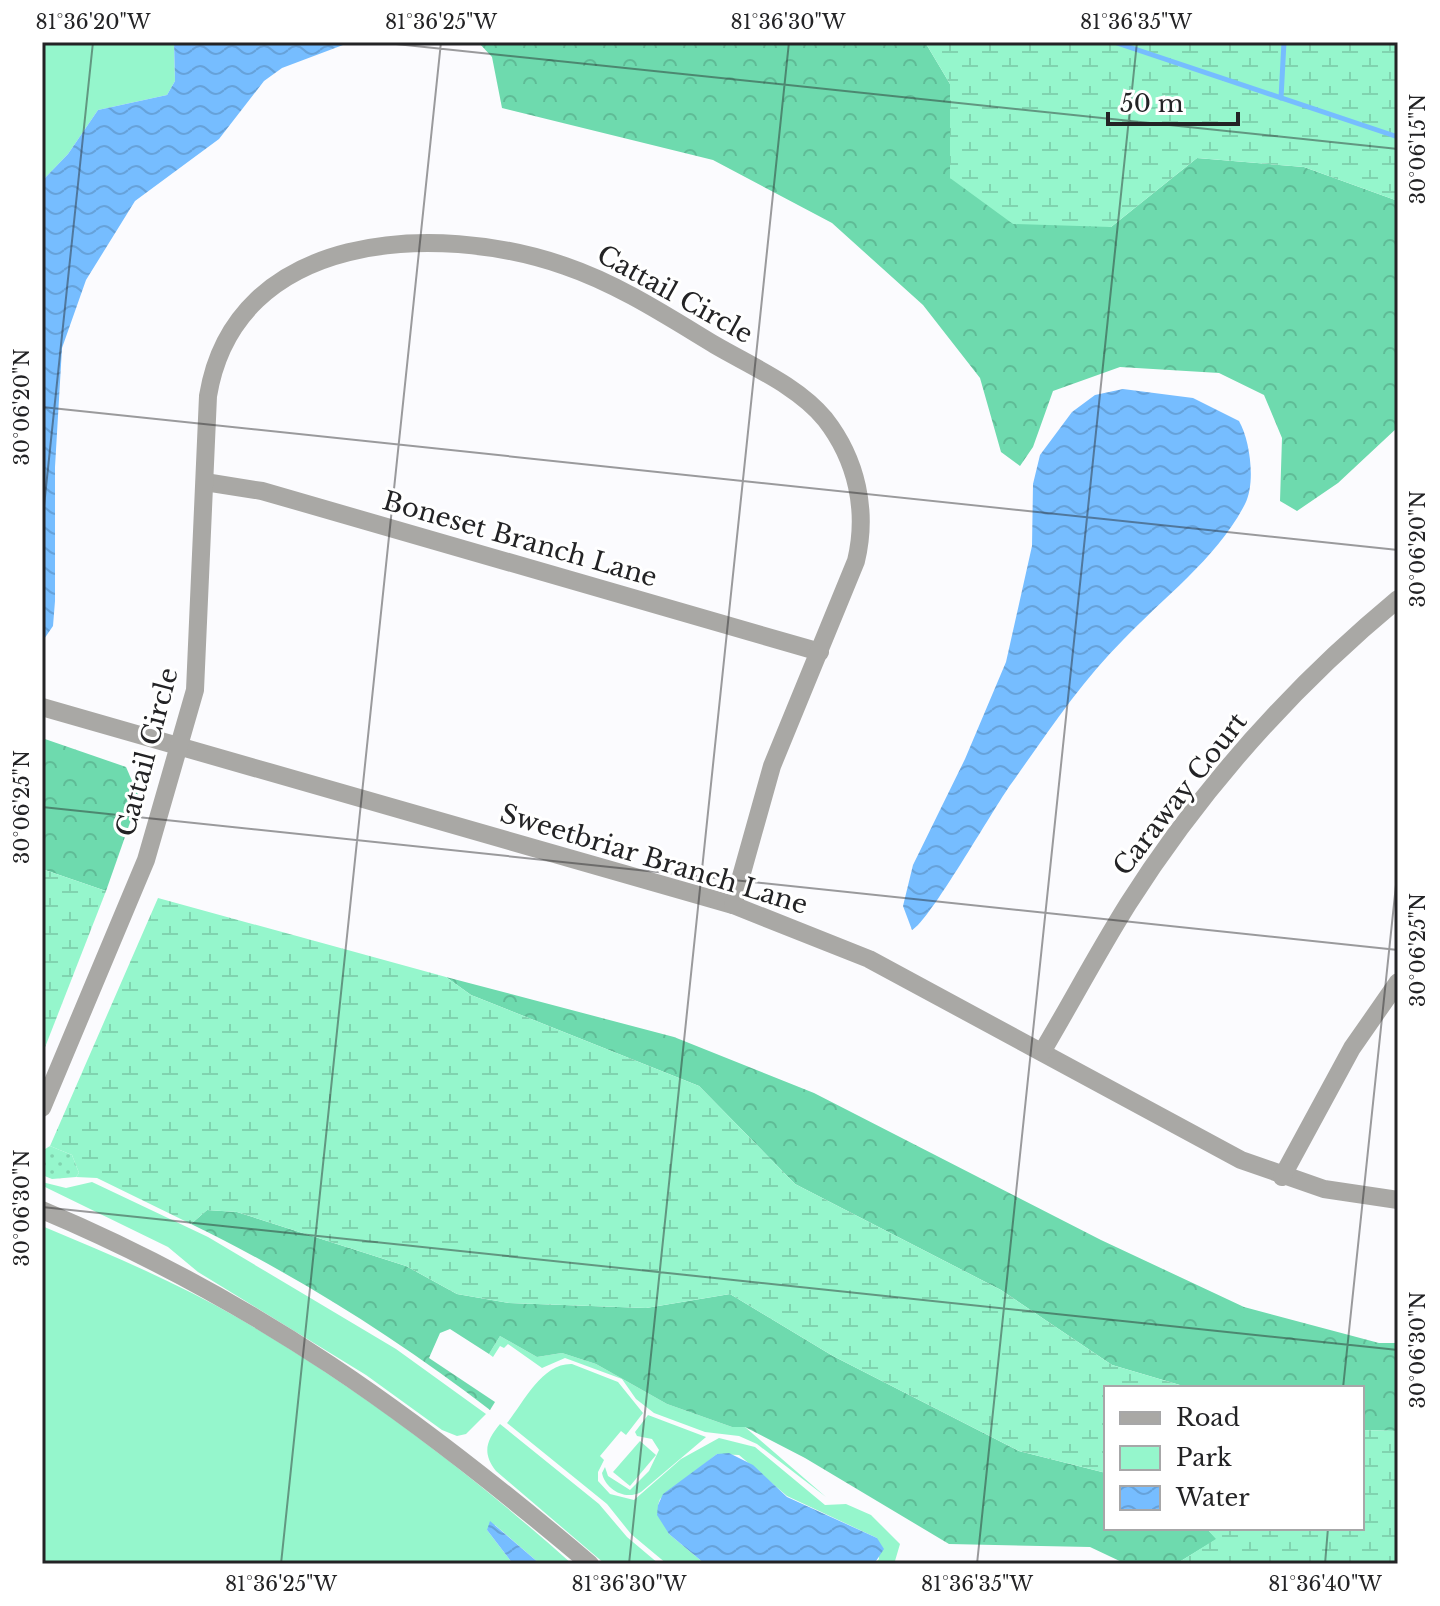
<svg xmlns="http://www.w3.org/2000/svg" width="1440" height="1606" font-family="'Libre Baskerville',serif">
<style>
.green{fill:#95f6cc}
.forest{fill:url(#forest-crowns)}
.wetland{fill:url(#wetland-marsh)}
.garden{fill:url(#garden-dots)}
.water{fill:url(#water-waves)}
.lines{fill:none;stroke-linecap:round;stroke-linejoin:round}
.stream{stroke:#76bdff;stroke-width:5}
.minor{stroke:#a9a8a5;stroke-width:18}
.ticks{fill:none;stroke:#232325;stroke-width:2;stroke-opacity:0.45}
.labels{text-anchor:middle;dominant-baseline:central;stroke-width:6;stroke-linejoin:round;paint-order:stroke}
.street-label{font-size:26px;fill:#232325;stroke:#fff}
.neatline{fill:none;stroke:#232325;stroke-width:3}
.ticks-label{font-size:20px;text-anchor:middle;fill:#232325}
</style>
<defs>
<pattern id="forest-crowns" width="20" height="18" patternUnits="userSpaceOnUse" patternTransform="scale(2)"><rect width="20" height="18" fill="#6edaae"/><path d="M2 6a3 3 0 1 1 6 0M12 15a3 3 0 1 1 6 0" fill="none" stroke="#5fbb96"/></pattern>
<pattern id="wetland-marsh" width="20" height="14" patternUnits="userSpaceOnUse" patternTransform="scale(2)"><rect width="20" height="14" fill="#95f6cc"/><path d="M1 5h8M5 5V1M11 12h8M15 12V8" fill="none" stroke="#80d3af"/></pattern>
<pattern id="garden-dots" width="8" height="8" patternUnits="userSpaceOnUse" patternTransform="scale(2)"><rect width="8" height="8" fill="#95f6cc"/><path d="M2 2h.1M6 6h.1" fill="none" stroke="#80d3af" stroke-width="1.8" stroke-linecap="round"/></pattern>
<pattern id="water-waves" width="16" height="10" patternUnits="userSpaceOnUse" patternTransform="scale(2)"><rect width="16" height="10" fill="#76bdff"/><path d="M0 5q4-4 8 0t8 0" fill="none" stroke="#66a2da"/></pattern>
</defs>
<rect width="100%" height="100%" fill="#fbfbfe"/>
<g class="green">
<path d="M42,42h132l1,39 -8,14 -69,15 -30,44 -26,27z"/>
<path d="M42,1182l24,6 26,-6 116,55 188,112 90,65 -20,20 -9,2 -15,-6 -76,-55 -168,-103 -30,-25 -123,-60z"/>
<path d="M42,1226c67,28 134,56 198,93 119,69 229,153 332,245h-32l-45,-39 -8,5 26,34h-471z"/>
<path d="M500,1336l37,21 25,-4 34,11 71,40 65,23h13l81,70 -69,-53 -18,-8 -34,-4 -51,-19 -18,-14 -14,-20 -57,-21 -23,10 -34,-24 -4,4 -4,-2 -7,11 -4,-3z"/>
<path d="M572,1364l46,18 25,31 -17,22 -5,-4 -21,25 4,4 -6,12v9l12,13 24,6 47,-41 38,-21 36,9 70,58 21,-1 25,11 29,29 -5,17 -21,3 5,-5 -2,-21 -90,-42 -48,-41 -22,-1 -57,45 -2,6 11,29 36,30h-38l-36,-30 -24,-30 -100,-81c17,-21 35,-60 65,-59z"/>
<path d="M648,1415l58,22 -65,55c-16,9 -36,-3 -39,-19l3,-6 3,9 22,14 19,-19 10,-21 -7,-11 -15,-3 -2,-4z"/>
<path d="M500,1424l99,80 28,33 32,27h-54l-109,-93c-14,-18 -10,-30 4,-47z"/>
<path d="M640,1441l16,14 -26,31 -17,-14z"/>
</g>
<g class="forest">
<path d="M478,42h447l25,42v94l161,49 86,-69 107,9 94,34v226l-60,56 -41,28 -17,-10 2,-63 -18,-43 -45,-22 -99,-6 -67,24 -20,56 -13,19 -19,-14 -21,-74 -57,-73 -91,-82 -119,-63 -211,-52 -10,-51z"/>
<path d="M42,738l84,29 13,30 -33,94 -64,-22z"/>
<path d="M446,977l228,60 140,56 287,147 143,67 135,36h19v88l-36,-1v-42h-172l-78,-23 -111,-75 -206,-106 -96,-98 -228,-91z"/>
<path d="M207,1210l30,2 169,54 51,28 52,9 137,5 84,-14 103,62 186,95 87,22v55h100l11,11 -41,25h-50l-36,-17 -141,-3 -144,-86 -60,-31h-13l-65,-23 -71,-40 -34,-11 -25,4 -37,-21 -11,18 -39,-25 -10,4 -11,25 66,44 -5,8c-92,-71 -194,-135 -299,-186z"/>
</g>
<g class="wetland">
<path d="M925,42h473v159l-94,-34 -107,-9 -86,69 -98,-3 -63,-46v-94z"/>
<path d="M42,869l64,22 -64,164z"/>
<path d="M158,898l288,79 25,18 228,91 96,98 206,106 111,75 78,23h-84v85l-87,-22 -186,-95 -103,-62 -84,14 -137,-5 -52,-9 -51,-28 -169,-54 -30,-2 -16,14 -94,-46 -21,-1 3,-4 -7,-18 -22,-9z"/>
<path d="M1362,1430l36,1v133h-222l40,-25 -10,-11h156z"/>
</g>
<path class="garden" d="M50,1146l22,9 7,18 -3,4 -24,2 -10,-4v-24z"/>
<g class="water">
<path d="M174,42h177l-69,26 -18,13 -45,58 -84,62 -49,79 -24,68 -7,119v134l-2,25 -11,16v-461l26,-27 30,-44 69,-15 8,-14z"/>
<path d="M1123,389l70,9 46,23c11,19 17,62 6,83 -27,53 -81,93 -122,136 -43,43 -77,95 -112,144 -18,25 -82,138 -99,146l-9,-24 10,-41 52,-106 41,-97 26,-116 1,-62 7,-29 32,-43 23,-17z"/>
<path d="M729,1453l24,12 34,32 90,41 7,11 -10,15h-169l-36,-30 -12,-19 1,-10 5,-11 54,-40z"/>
<path d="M490,1521l50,43h-27l-26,-34z"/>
</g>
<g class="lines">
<g class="stream">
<path d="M1114,42l284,95"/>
<path d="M1281,98l3,-56"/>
</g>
<g class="minor">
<path d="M205,482l57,9 558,161"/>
<path d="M42,707l691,198 136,54 372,201 83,29 74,11"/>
<path d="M1042,1052c29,-49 56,-100 86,-148 73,-115 165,-218 270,-305"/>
<path d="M42,1108l104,-248 49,-170 13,-294c27,-165 228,-175 357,-130 53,18 102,50 150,79 36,21 83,41 110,74 32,41 43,92 31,142l-84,205 -39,139"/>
<path d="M1282,1177l70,-129 46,-66"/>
<path d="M42,1210c214,90 372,205 548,354"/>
</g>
</g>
<path class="ticks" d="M377,42l1021,107M42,407l1356,143M42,525l51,-483M42,807l1356,143M42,1207l1356,143M1343,1388l55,-522M281,1564l160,-1522M629,1564l160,-1522M977,1564l160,-1522M1325,1564l3,-36"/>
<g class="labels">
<g class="street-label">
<text transform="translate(675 294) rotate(29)">Cattail Circle</text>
<text transform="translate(520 539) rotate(16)">Boneset Branch Lane</text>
<text transform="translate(147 752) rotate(-75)">Cattail Circle</text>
<text transform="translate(1180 794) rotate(-52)">Caraway Court</text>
<text transform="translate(654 859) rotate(17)">Sweetbriar Branch Lane</text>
</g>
</g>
<rect width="1440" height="1606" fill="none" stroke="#ffffff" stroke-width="88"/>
<rect x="1104" y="1386" width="260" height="144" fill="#ffffff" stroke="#a7a7a8" stroke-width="2"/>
<rect x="1120" y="1412" width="40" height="12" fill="#a9a8a5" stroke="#a7a7a8" stroke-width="2"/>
<text x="1176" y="1426" font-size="24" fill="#232325">Road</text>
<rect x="1120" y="1446" width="40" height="24" fill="#95f6cc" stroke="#a7a7a8" stroke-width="2"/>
<text x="1176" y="1466" font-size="24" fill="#232325">Park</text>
<rect x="1120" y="1486" width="40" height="24" fill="url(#water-waves)" stroke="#a7a7a8" stroke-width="2"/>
<text x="1176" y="1506" font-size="24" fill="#232325">Water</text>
<path d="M1108 112v12h130v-12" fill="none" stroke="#232325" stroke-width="4"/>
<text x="1120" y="112" font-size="24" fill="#232325" stroke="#ffffff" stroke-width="6" paint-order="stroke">50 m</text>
<rect x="44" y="44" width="1352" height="1518" class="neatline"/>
<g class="ticks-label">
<text x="93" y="29">81°36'20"W</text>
<text x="441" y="29">81°36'25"W</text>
<text x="788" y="29">81°36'30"W</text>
<text x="1136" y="29">81°36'35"W</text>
<text transform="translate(1418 149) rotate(-90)" y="7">30°06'15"N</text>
<text transform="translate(22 407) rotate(-90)" y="7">30°06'20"N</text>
<text transform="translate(1418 549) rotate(-90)" y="7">30°06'20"N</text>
<text transform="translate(22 807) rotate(-90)" y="7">30°06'25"N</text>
<text transform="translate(1418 950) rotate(-90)" y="7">30°06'25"N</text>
<text transform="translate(22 1208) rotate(-90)" y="7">30°06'30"N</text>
<text transform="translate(1418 1350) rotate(-90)" y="7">30°06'30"N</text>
<text x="281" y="1591">81°36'25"W</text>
<text x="629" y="1591">81°36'30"W</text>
<text x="977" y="1591">81°36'35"W</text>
<text x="1325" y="1591">81°36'40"W</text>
</g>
</svg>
